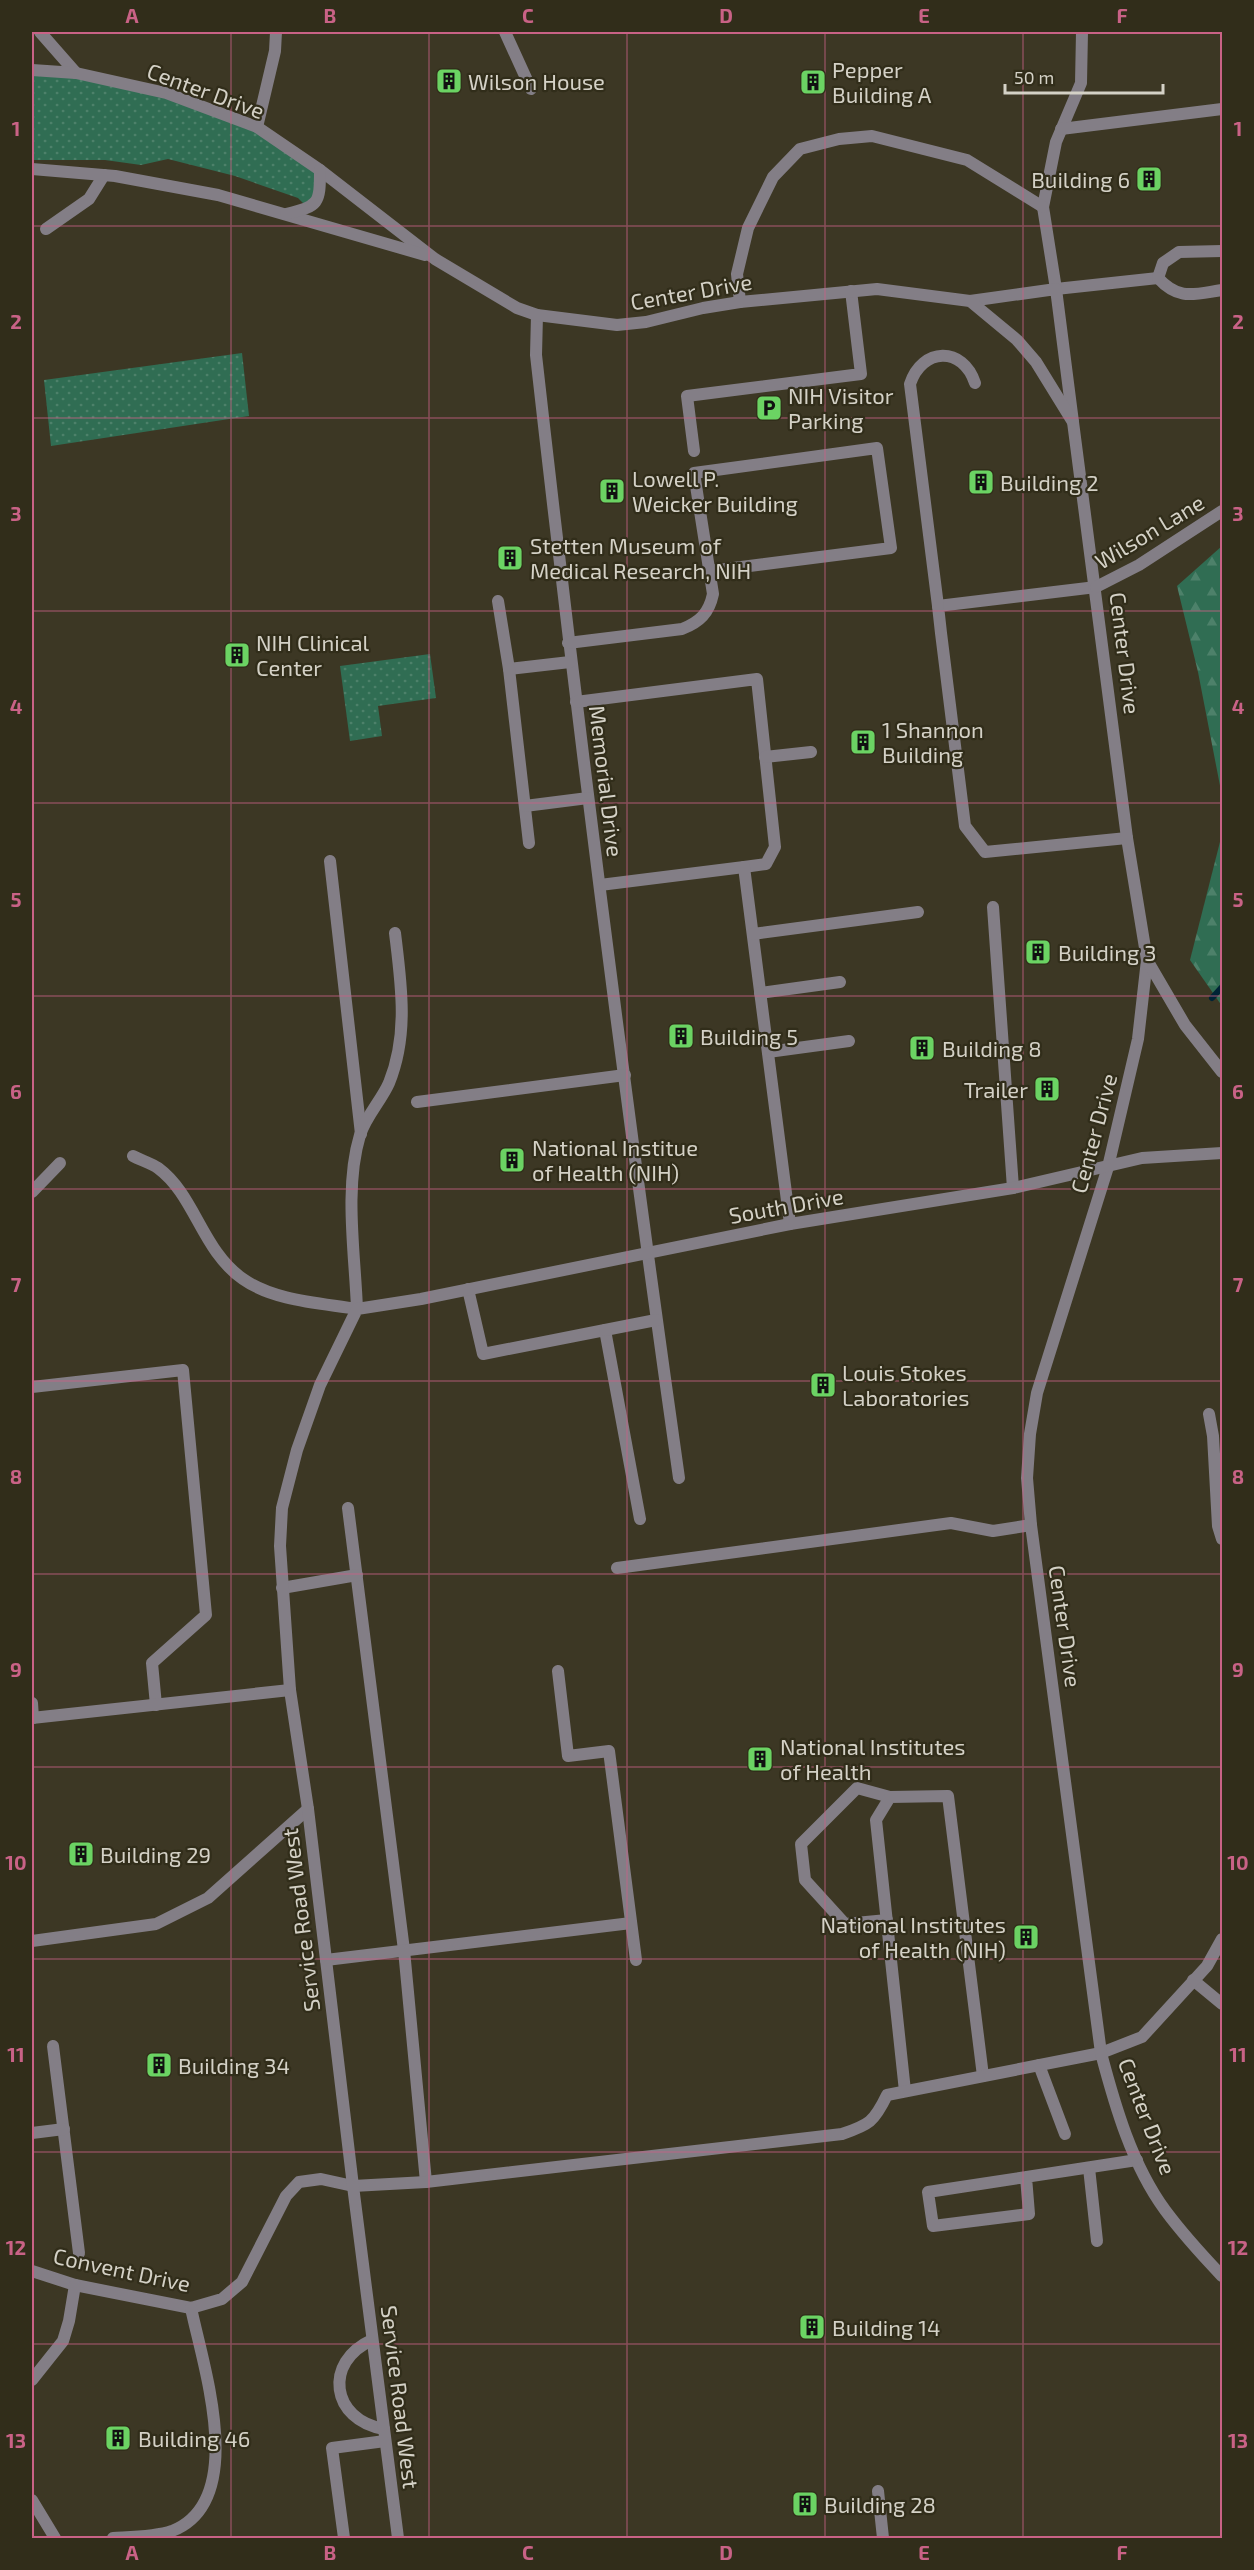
<svg xmlns="http://www.w3.org/2000/svg" width="1254" height="2570" font-family="'Exo 2',sans-serif">
<style>
.forest{fill:url(#forest-firs)}
.park{fill:url(#park-dots)}
.lines{fill:none;stroke-linecap:round;stroke-linejoin:round}
.stream{stroke:#002335;stroke-width:6}
.lane{stroke:#837e86;stroke-width:12}
.street{stroke:#837e86;stroke-width:12}
.grid{fill:none;stroke:#c96286;stroke-width:1.5;stroke-opacity:0.55}
.labels{text-anchor:middle;dominant-baseline:central;stroke-width:4.5;stroke-linejoin:round;paint-order:stroke}
.poi-label{font-size:22px;fill:#d4d1c6;stroke:#312d1a;text-anchor:start}
.street-label{font-size:22px;fill:#d4d1c6;stroke:#312d1a}
.neatline{fill:none;stroke:#c96286;stroke-width:2}
.grid-label{font-size:20px;text-anchor:middle;font-weight:bold;fill:#c96286}
</style>
<defs>
<pattern id="forest-firs" width="22" height="20" patternUnits="userSpaceOnUse" patternTransform="scale(1.5)"><rect width="22" height="20" fill="#306d53"/><path d="M5 1l3.5 6h-7zM16 11l3.5 6h-7z" fill="#4d816a"/></pattern>
<pattern id="park-dots" width="8" height="8" patternUnits="userSpaceOnUse" patternTransform="scale(1.5)"><rect width="8" height="8" fill="#306d53"/><path d="M2 2h.1M6 6h.1" fill="none" stroke="#4d816a" stroke-width="1.8" stroke-linecap="round"/></pattern>
</defs>
<rect width="100%" height="100%" fill="#3c3724"/>
<g class="forest">
<path d="M1222,546v250l-24,-124 -21,-86z"/>
<path d="M1222,834v172l-32,-46z"/>
</g>
<g class="park">
<path d="M32,70l134,23 91,34 63,43 -11,39 -11,-11 -63,-22 -67,-17 -27,6 -36,-5h-73z"/>
<path d="M242,353l7,63 -198,30 -7,-66z"/>
<path d="M430,654l6,44 -58,8 4,30 -32,5 -10,-75z"/>
</g>
<g class="lines">
<path class="stream" d="M1212,998l10,-11"/>
<g class="lane">
<path d="M505,32l26,57"/>
<path d="M1082,32l-1,51 -25,59 -13,65 13,82 102,-11"/>
<path d="M257,127l18,-76 1,-19"/>
<path d="M1061,129l161,-20"/>
<path d="M46,229l43,-30 15,-24"/>
<path d="M1158,278l5,-15 16,-11 43,-1"/>
<path d="M1158,278c21,23 36,16 64,12"/>
<path d="M970,301l86,-12 17,133"/>
<path d="M740,302l-3,-28 11,-46 25,-51 27,-28 39,-10 33,-3 95,24 76,47"/>
<path d="M537,315l-1,40c42,375 90,749 143,1123"/>
<path d="M694,451l-7,-55 174,-22 -10,-83"/>
<path d="M1096,587l-158,19 3,27 24,193 20,26 142,-14"/>
<path d="M498,601l11,68 61,-7"/>
<path d="M938,606l-28,-222c12,-37 53,-38 65,-1"/>
<path d="M568,643l114,-14c18,-7 27,-16 31,-35l-19,-121 183,-25 14,100 -181,23"/>
<path d="M509,669l20,174"/>
<path d="M576,702l181,-23 18,168 -9,17 -22,3"/>
<path d="M765,757l46,-5"/>
<path d="M525,806l63,-8"/>
<path d="M330,861l31,273"/>
<path d="M600,885l144,-18 46,357"/>
<path d="M993,907l20,281"/>
<path d="M753,934l165,-22"/>
<path d="M760,993l80,-11"/>
<path d="M768,1052l81,-11"/>
<path d="M417,1102l208,-27"/>
<path d="M133,1156c7,4 18,7 25,12 37,27 44,83 85,111 31,22 78,24 114,30 -2,-55 -13,-121 3,-174 6,-19 21,-34 29,-52 20,-49 12,-100 6,-150"/>
<path d="M32,1192l28,-29"/>
<path d="M468,1289l15,65 122,-24 35,189"/>
<path d="M605,1330l51,-10"/>
<path d="M32,1387l151,-17 23,245 -54,48 4,42"/>
<path d="M1209,1414l4,22 5,90 4,13"/>
<path d="M348,1508l56,442 22,232"/>
<path d="M617,1568l334,-45 42,8 38,-6"/>
<path d="M282,1588l75,-13"/>
<path d="M558,1671l10,85 41,-5 27,209"/>
<path d="M32,1703l1,15"/>
<path d="M32,1718l258,-28"/>
<path d="M887,1920l-42,4 -40,-44 -4,-36 56,-56 33,9"/>
<path d="M326,1960l305,-37"/>
<path d="M1193,1980l29,24"/>
<path d="M53,2046l26,207"/>
<path d="M1039,2065l26,69"/>
<path d="M905,2091l-29,-271 14,-23 58,-1 35,280"/>
<path d="M32,2133l32,-4"/>
<path d="M1089,2168l8,73"/>
<path d="M1026,2177l3,37 -96,12 -5,-34 209,-32"/>
<path d="M32,2271l43,14 116,23 31,-9 20,-17 44,-86 13,-14 22,-3 32,7 73,-4 416,-48c27,-9 32,-12 45,-39l214,-42 41,-16 65,-71 15,-27"/>
<path d="M372,2340c-49,22 -41,80 12,89"/>
<path d="M32,2380l31,-39 6,-20 6,-36"/>
<path d="M878,2491l5,47"/>
<path d="M32,2500l23,38"/>
<path d="M113,2538c18,-1 42,-1 59,-7 77,-30 31,-165 19,-223"/>
<path d="M344,2538l-12,-90 53,-7"/>
</g>
<g class="street">
<path d="M40,32l36,41"/>
<path d="M32,70l44,3 90,20 91,34 63,43 115,89 82,49 20,7 80,10 29,-3 57,-14 37,-6 137,-13 93,12 47,39 19,22 37,60 54,416 20,122 -9,79 -30,128 -71,226 -7,41 -3,44 4,47 70,528c14,53 31,112 64,157 17,23 37,45 57,66"/>
<path d="M32,169l83,7 103,19 207,60"/>
<path d="M286,214c33,-8 34,-10 34,-44"/>
<path d="M1096,587l43,-22 83,-54"/>
<path d="M1147,960l38,65 37,47"/>
<path d="M32,1941l124,-17 52,-26 100,-89"/>
<path d="M398,2538l-45,-352 -45,-377 -18,-119 -10,-144 2,-38 15,-58 23,-65 37,-76 64,-10 369,-75 223,-36 129,-30 80,-5"/>
</g>
</g>
<path class="grid" d="M231,32v2506M429,32v2506M627,32v2506M825,32v2506M1023,32v2506M32,226h1190M32,418h1190M32,611h1190M32,803h1190M32,996h1190M32,1189h1190M32,1381h1190M32,1574h1190M32,1767h1190M32,1959h1190M32,2152h1190M32,2344h1190"/>
<defs>
<symbol id="building-square" viewBox="-11 -11 22 22"><rect x="-9" y="-9" width="18" height="18" rx="4" fill="#6bd363" stroke="#312d1a"/><path d="M-4-6H4V6H1V3H-1V6H-4ZM-2.5-4.3h1.7v1.8h-1.7ZM.8-4.3h1.7v1.8H.8ZM-2.5-1h1.7V.8h-1.7ZM.8-1h1.7V.8H.8Z" fill="#111"/></symbol>
<symbol id="parking-square" viewBox="-11 -11 22 22"><rect x="-9" y="-9" width="18" height="18" rx="4" fill="#6bd363" stroke="#312d1a"/><path d="M-3.5-5.5H1a3.5 3.5 0 0 1 0 7H-1V5.5H-3.5ZM-1-3.4V-.6H.8a1.4 1.4 0 0 0 0-2.8Z" fill="#111"/></symbol>
</defs>
<g fill-rule="evenodd">
<use href="#building-square" x="434" y="66" width="30" height="30"/>
<use href="#building-square" x="798" y="67" width="30" height="30"/>
<use href="#building-square" x="1134" y="164" width="30" height="30"/>
<use href="#parking-square" x="754" y="393" width="30" height="30"/>
<use href="#building-square" x="966" y="467" width="30" height="30"/>
<use href="#building-square" x="597" y="476" width="30" height="30"/>
<use href="#building-square" x="495" y="543" width="30" height="30"/>
<use href="#building-square" x="222" y="640" width="30" height="30"/>
<use href="#building-square" x="848" y="727" width="30" height="30"/>
<use href="#building-square" x="1023" y="937" width="30" height="30"/>
<use href="#building-square" x="666" y="1021" width="30" height="30"/>
<use href="#building-square" x="907" y="1033" width="30" height="30"/>
<use href="#building-square" x="1032" y="1074" width="30" height="30"/>
<use href="#building-square" x="497" y="1145" width="30" height="30"/>
<use href="#building-square" x="808" y="1370" width="30" height="30"/>
<use href="#building-square" x="745" y="1744" width="30" height="30"/>
<use href="#building-square" x="66" y="1839" width="30" height="30"/>
<use href="#building-square" x="1011" y="1922" width="30" height="30"/>
<use href="#building-square" x="144" y="2050" width="30" height="30"/>
<use href="#building-square" x="797" y="2312" width="30" height="30"/>
<use href="#building-square" x="103" y="2423" width="30" height="30"/>
<use href="#building-square" x="790" y="2489" width="30" height="30"/>
</g>
<g class="labels">
<g class="poi-label">
<text x="832" y="69">Pepper<tspan x="832" dy="25">Building A</tspan></text>
<text x="468" y="81">Wilson House</text>
<text x="1130" y="179" text-anchor="end">Building 6</text>
<text x="788" y="395">NIH Visitor<tspan x="788" dy="25">Parking</tspan></text>
<text x="632" y="478">Lowell P.<tspan x="632" dy="25">Weicker Building</tspan></text>
<text x="1000" y="482">Building 2</text>
<text x="530" y="545">Stetten Museum of<tspan x="530" dy="25">Medical Research, NIH</tspan></text>
<text x="256" y="642">NIH Clinical<tspan x="256" dy="25">Center</tspan></text>
<text x="882" y="729">1 Shannon<tspan x="882" dy="25">Building</tspan></text>
<text x="1058" y="952">Building 3</text>
<text x="700" y="1036">Building 5</text>
<text x="942" y="1048">Building 8</text>
<text x="1028" y="1089" text-anchor="end">Trailer</text>
<text x="532" y="1147">National Institue<tspan x="532" dy="25">of Health (NIH)</tspan></text>
<text x="842" y="1372">Louis Stokes<tspan x="842" dy="25">Laboratories</tspan></text>
<text x="780" y="1746">National Institutes<tspan x="780" dy="25">of Health</tspan></text>
<text x="100" y="1854">Building 29</text>
<text x="1006" y="1924" text-anchor="end">National Institutes<tspan x="1006" dy="25">of Health (NIH)</tspan></text>
<text x="178" y="2065">Building 34</text>
<text x="832" y="2327">Building 14</text>
<text x="138" y="2438">Building 46</text>
<text x="824" y="2504">Building 28</text>
</g>
<g class="street-label">
<text transform="translate(206 90) rotate(20)">Center Drive</text>
<text transform="translate(691 291) rotate(-10)">Center Drive</text>
<text transform="translate(1149 531) rotate(-31)">Wilson Lane</text>
<text transform="translate(1126 653) rotate(83)">Center Drive</text>
<text transform="translate(607 781) rotate(83)">Memorial Drive</text>
<text transform="translate(1093 1133) rotate(-75)">Center Drive</text>
<text transform="translate(786 1205) rotate(-10)">South Drive</text>
<text transform="translate(1066 1626) rotate(82)">Center Drive</text>
<text transform="translate(300 1920) rotate(-97)">Service Road West</text>
<text transform="translate(1148 2116) rotate(69)">Center Drive</text>
<text transform="translate(122 2269) rotate(12)">Convent Drive</text>
<text transform="translate(401 2397) rotate(83)">Service Road West</text>
</g>
</g>
<rect width="1254" height="2570" fill="none" stroke="#312d1a" stroke-width="66"/>
<path d="M1005 84v9h158v-9" fill="none" stroke="#d4d1c6" stroke-width="3"/>
<text x="1014" y="84" font-size="18" fill="#d4d1c6" stroke="#312d1a" stroke-width="4.5" paint-order="stroke">50 m</text>
<rect x="33" y="33" width="1188" height="2504" class="neatline"/>
<g class="grid-label">
<text x="132" y="23">A</text>
<text x="330" y="23">B</text>
<text x="528" y="23">C</text>
<text x="726" y="23">D</text>
<text x="924" y="23">E</text>
<text x="1122" y="23">F</text>
<text x="16" y="136">1</text>
<text x="1238" y="136">1</text>
<text x="16" y="329">2</text>
<text x="1238" y="329">2</text>
<text x="16" y="521">3</text>
<text x="1238" y="521">3</text>
<text x="16" y="714">4</text>
<text x="1238" y="714">4</text>
<text x="16" y="907">5</text>
<text x="1238" y="907">5</text>
<text x="16" y="1099">6</text>
<text x="1238" y="1099">6</text>
<text x="16" y="1292">7</text>
<text x="1238" y="1292">7</text>
<text x="16" y="1484">8</text>
<text x="1238" y="1484">8</text>
<text x="16" y="1677">9</text>
<text x="1238" y="1677">9</text>
<text x="16" y="1870">10</text>
<text x="1238" y="1870">10</text>
<text x="16" y="2062">11</text>
<text x="1238" y="2062">11</text>
<text x="16" y="2255">12</text>
<text x="1238" y="2255">12</text>
<text x="16" y="2448">13</text>
<text x="1238" y="2448">13</text>
<text x="132" y="2560">A</text>
<text x="330" y="2560">B</text>
<text x="528" y="2560">C</text>
<text x="726" y="2560">D</text>
<text x="924" y="2560">E</text>
<text x="1122" y="2560">F</text>
</g>
</svg>
